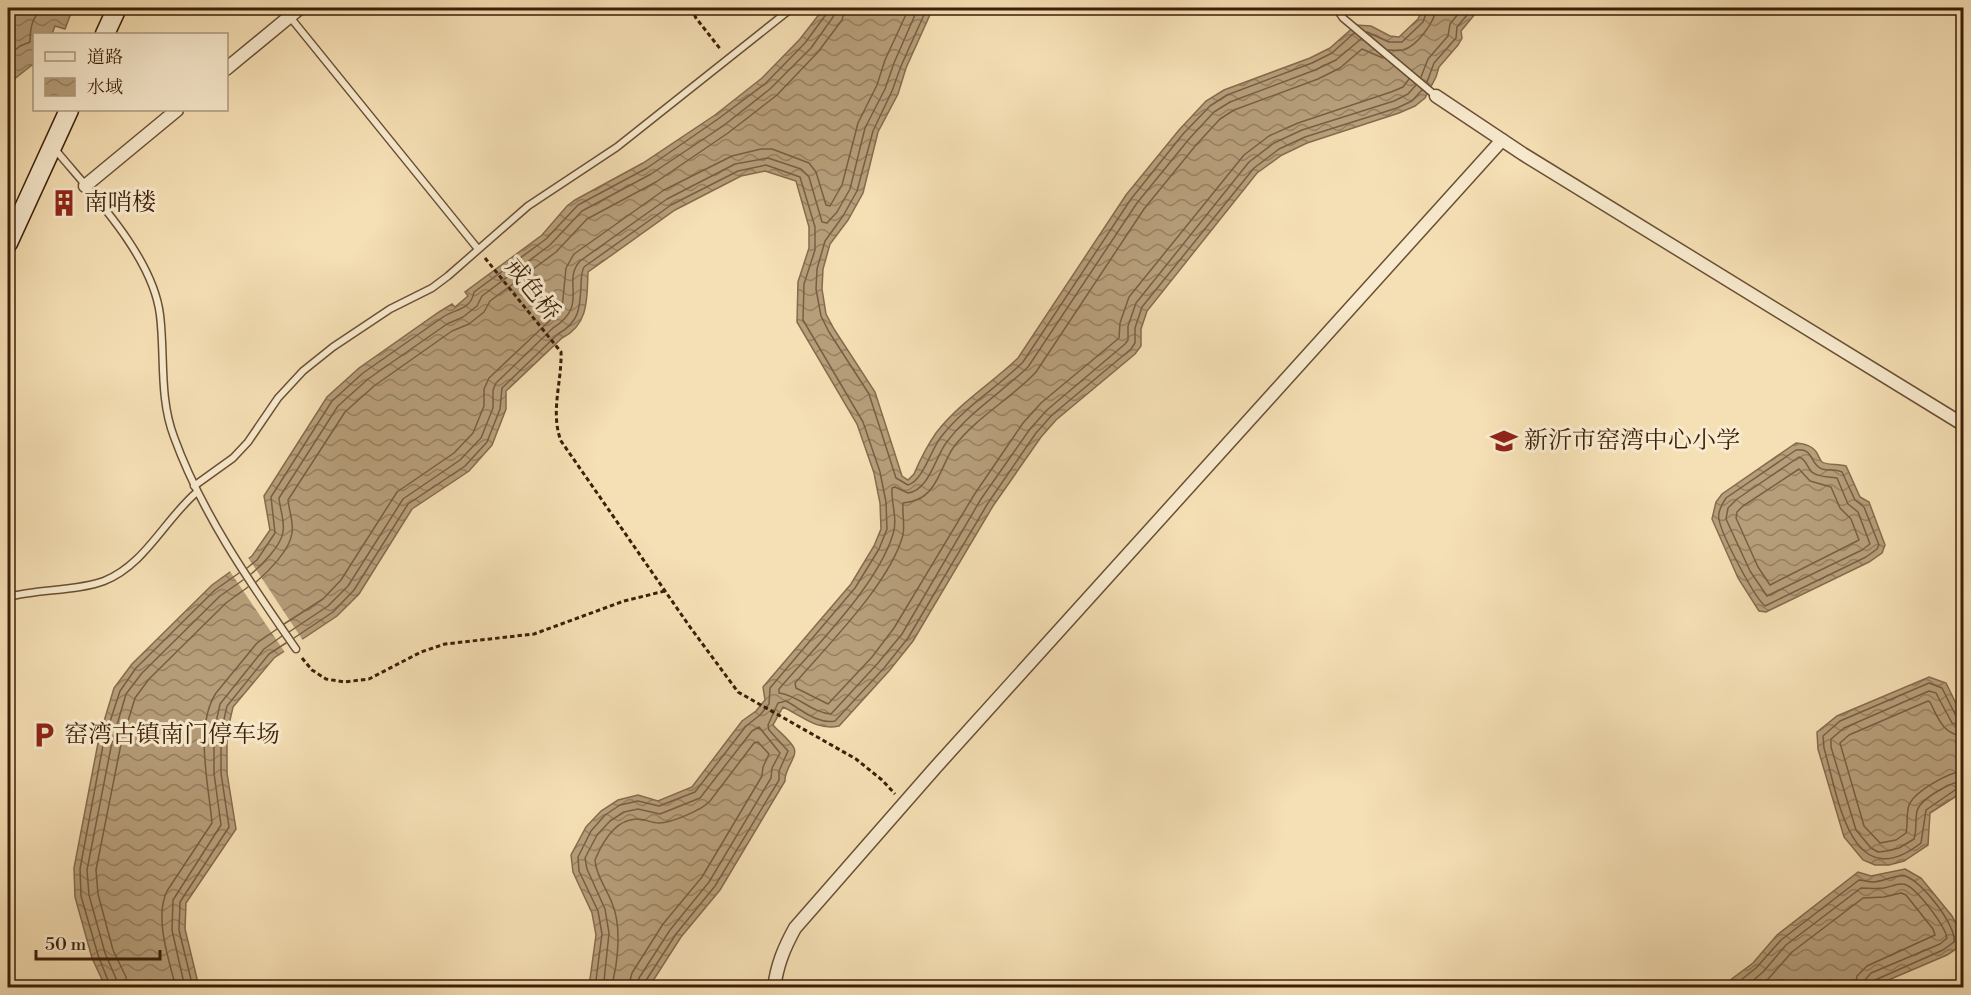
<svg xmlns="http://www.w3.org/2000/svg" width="1971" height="995" font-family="'Libre Bodoni','Noto Serif SC',serif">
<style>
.water{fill:url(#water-waves);stroke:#856b4c;stroke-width:1.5}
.pier{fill:#f5dfb4}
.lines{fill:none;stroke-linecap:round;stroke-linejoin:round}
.shore{stroke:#795e41;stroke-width:1.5}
.lane-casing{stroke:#6a4f33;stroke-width:9}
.street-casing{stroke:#6a4f33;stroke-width:15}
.secondary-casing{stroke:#3c1f08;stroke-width:21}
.path{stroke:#3c1f08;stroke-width:3;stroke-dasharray:4.5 3;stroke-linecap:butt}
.lane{stroke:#f8eace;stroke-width:6}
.street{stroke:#f8eace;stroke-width:12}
.secondary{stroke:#f8eace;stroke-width:18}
.labels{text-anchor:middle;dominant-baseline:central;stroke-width:6;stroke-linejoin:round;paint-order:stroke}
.poi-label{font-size:24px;fill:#3c1f08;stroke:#f8eace;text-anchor:start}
.street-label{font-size:24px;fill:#3c1f08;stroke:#f8eace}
</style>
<defs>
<pattern id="water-waves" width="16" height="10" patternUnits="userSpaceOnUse" patternTransform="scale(1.5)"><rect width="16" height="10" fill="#b69e7a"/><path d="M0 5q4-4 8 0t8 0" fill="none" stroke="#958062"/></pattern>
</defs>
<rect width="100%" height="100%" fill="#f5dfb4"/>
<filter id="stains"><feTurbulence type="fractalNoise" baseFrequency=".00333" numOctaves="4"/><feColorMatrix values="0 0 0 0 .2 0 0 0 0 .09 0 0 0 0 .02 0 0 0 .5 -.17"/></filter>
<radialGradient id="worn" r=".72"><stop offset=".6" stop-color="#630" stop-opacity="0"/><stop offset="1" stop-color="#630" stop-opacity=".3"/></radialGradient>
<g class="water">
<path d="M8,8h65l-8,21 -10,-3 -3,8h-18v33l-2,-2 -24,19z"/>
<path d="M824,8h109l-27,60 -8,26 -20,38 -15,61 -15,27 -18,24 -7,25 -1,20 4,25 8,15 41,63 27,84 6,4 6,-6c6,-14 13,-28 22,-41 23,-30 55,-49 82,-75l108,-163 53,-65 27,-29 18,-11 86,-32 20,-10 26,-23 15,1 19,10 9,1 19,-18 5,-11h57l-19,23 1,7 -4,7 -19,22 -3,10 -11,21 -10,8 -16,7 -92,30 -25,12 -25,18 -110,138 -6,18v17l-6,8 -79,66 -15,17 -48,69 -80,135 -24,30 -50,55c-22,5 -37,-10 -56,-19l-10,18c6,7 17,15 21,23 4,9 -10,21 -9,33l-65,109 -39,47 -32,50h-64l5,-8 6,-44 -4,-22 -19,-41 -2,-17 15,-28 15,-16 17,-11 20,-5 20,6 34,-14 50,-66 14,-10 9,-11 -2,-13 88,-103 23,-38 7,-17 -1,-26 -6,-30 -17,-49 -60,-102 1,-40 11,-34v-21l-13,-46 -31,-10 -24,5 -66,34 -87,62c-1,26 1,53 -26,66l-56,53v18l-14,36 -23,26 -57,38 -53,85 -22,22 -63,42 -41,49 -6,26v40l9,56 -50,74 -1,26 14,58 -93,1 -14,-30 -17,-61 -1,-29 25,-130 15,-50 18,-24 80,-79 40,-29 18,-26 -6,-34 63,-99 32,-29 80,-56 13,-8 3,3 13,-11 -3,-4 77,-57 25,-29 8,-6 68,-37 72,-48 47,-37 38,-39z"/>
<path d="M1796,443c8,1 16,2 21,10 1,2 3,7 5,9 4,3 17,2 24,4l14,31 9,5 16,43 -3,8 -13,9 -103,50 -7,-1 -21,-33 -26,-59 4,-17 6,-8z"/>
<path d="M1929,677l17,6 17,35v76l-5,1 -28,18 -2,32 -24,16 -15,4h-14l-12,-5 -19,-23 -26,-88 -1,-17 20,-16z"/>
<path d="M1905,869l16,9 31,38 7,13 2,9 -2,9 -12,8 -75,32h-151l32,-24 24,-28 81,-63 13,4z"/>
</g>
<path class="pier" d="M247,556l57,86 -18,12 -57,-84z"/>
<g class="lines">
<g class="shore">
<path d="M927,8l-26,58 -9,25 -19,40 -16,60 -14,25 -18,25 -8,28 -1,20 5,27 8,16 40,62 27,84 12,7c15,-4 23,-36 33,-48 23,-30 56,-49 82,-75l108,-163 52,-65 27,-28 17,-11 85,-32 20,-10 22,-20"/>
<path d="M1367,32l22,10h13l21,-20 5,-14"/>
<path d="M1361,39l-25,21 -21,10 -85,32 -16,10 -25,27 -52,64 -109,164c-27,26 -60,46 -82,76 -11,15 -17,47 -38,50l-13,-6 -3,1c-1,15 6,32 1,46 -15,51 -79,114 -114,155v4c19,2 33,20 52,21l47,-51 24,-29 79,-135 49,-70 17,-19 78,-66 3,-4v-14l8,-23 113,-141 25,-19 28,-13 92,-29 14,-7 8,-9"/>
<path d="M1388,50c5,0 10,1 15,0 14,-4 32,-28 33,-42"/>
<path d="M8,56l12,-10 10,-4c0,-14 2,-25 13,-34"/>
<path d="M1383,58l-21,-9 -22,19 -22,11 -84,31 -14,9 -24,26 -52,64 -108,163c-25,27 -60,45 -83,76 -11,16 -16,45 -37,52 -4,2 -9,2 -13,3 -1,10 2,22 0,32 -13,48 -75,110 -108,148l1,5 32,16 44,-47 22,-29 80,-133 49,-72 18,-20 78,-65 1,-15 9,-26 115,-142 25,-19 29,-13 93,-31 12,-5 6,-8"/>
<path d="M1421,77l7,-18 20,-23 2,-12 13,-16"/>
<path d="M1427,82l7,-19 22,-25 1,-11 16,-19"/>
<path d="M1796,450c19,-2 13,14 26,19 7,2 13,0 20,3l13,28 9,7 15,38 -2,4 -11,8 -101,49c-11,-9 -44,-72 -46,-87 -2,-7 3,-15 7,-21z"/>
<path d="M1799,457c8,3 7,9 13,15 8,6 16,4 25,6l11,26 10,8 12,32 -8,6 -95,46 -17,-25 -24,-52 2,-11 9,-9z"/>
<path d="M1799,469l11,12 21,6 9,21 11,11 8,21 -89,45 -12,-18 -22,-49 1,-6 6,-6z"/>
<path d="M247,568l10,-8 18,-27 -4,-36 61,-96 31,-28 80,-56c12,-8 28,-7 31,-25l72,-53 32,-34 69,-37 71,-49 48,-36 39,-40 22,-30 1,-5"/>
<path d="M251,574c10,-8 30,-28 32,-42 2,-10 -3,-23 -4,-34l59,-92 30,-27 79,-55 16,-7 14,-11 5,-10 68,-51 32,-34 69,-37 72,-48 47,-37 41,-41 22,-31 3,-9"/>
<path d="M256,582c12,-10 34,-32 36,-49 2,-10 -3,-22 -4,-33l57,-88 29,-26 78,-55 17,-7 15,-12 6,-11 66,-49 31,-33 69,-37 72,-49 49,-38 41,-43 24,-32 3,-12"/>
<path d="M284,624l39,-25 18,-19 56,-88 57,-39 19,-20 11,-27v-17l5,-11 73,-69 4,-41 8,-14 90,-64 68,-34 29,-7h11l37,14 7,9 10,33 4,1 12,-21 16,-62 19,-38 8,-25 24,-52"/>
<path d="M289,632l39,-26 20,-20 55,-87 57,-39 21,-22 12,-30v-18l3,-7 57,-55c37,-23 8,-46 27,-67l87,-62 68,-35 33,-6 33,11 8,8 13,45 5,1 10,-11 13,-23 15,-61 20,-39 9,-26 24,-55"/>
<path d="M294,638l39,-26 21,-22 54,-86 57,-38 22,-24 13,-33 2,-21 56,-54c21,-12 22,-25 23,-48 0,-7 0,-13 3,-19l87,-62 67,-34 28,-6 34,12 15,50v23l-11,34 -1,36 60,102 17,50 6,30 1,27 -8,20 -24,39 -85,100 -1,16 -9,11 -14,11 -51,66 -36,14 -21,-5 -18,4 -15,10 -14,16 -13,26 1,14 19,40 4,23 -6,46 -4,8"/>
<path d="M1964,719l-8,-3 -14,-28 -13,-5 -89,38 -17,15 1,12c14,48 26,150 97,95l5,-33 29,-20 9,-2"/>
<path d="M1964,727l-12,-4 -16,-30 -7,-2 -85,37 -13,11v8l25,83 15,18 7,4 9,-1 12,-3 15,-9c3,-9 1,-19 3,-28 3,-12 35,-30 47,-30"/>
<path d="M1964,736c-21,-1 -26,-18 -34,-34l-2,-1 -79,34 -9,8 24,83 16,17 16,-3 10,-7c2,-8 0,-19 3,-28 6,-14 40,-33 55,-34"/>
<path d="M111,988l-13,-33 -17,-59 -1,-27 24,-129 16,-49 16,-23 79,-78 24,-17"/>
<path d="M118,988l-1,-7 -12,-28 -16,-58 -2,-25 25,-128 14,-48 16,-21 78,-77 23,-16"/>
<path d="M127,988l-1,-11 -13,-27 -15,-56 -2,-24 25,-126 14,-46 14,-19 77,-76 22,-16"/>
<path d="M176,988c-7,-28 -22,-70 -9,-97l45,-68c-3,-37 -18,-96 4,-130l41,-50 20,-14"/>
<path d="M185,988l-13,-58 1,-30 48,-75 -7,-52v-41l6,-28 44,-55 18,-13"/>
<path d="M193,988l-14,-58 1,-28 49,-75 -8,-54v-40l6,-27 42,-52 17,-11"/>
<path d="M601,988l3,-7 5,-48 -4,-24 -18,-40 -2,-11 12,-23 13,-14 14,-9 14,-3 22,5 40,-16 52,-67 7,-4 21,26 -8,15 -1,10 -62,104 -39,48 -31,48 -2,10"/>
<path d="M611,988c7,-24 11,-62 1,-85 -5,-14 -16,-27 -17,-43 7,-17 20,-40 41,-41 7,-1 15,4 23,4 12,0 43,-13 51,-22l44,-58 4,-1 11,12 -6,13 -1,9 -60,101 -39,47 -31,49 -4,15"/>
<path d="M644,988l1,-6 31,-48 39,-48 64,-106v-9l9,-20 -19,-21 -1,-5 10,-22 8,-2c15,8 32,24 49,20l49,-53 24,-30 80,-135 48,-70 16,-18 79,-66 4,-6v-15l7,-21 112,-139 25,-19 26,-12 92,-29 15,-7 10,-11"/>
<path d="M1731,988l25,-20 25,-28 78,-60c4,0 9,2 14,2 10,0 23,-8 32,-6 16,4 52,50 49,66l-11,8 -68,30 -3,8"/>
<path d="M1744,988l19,-16 23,-27 75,-57c7,0 15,1 23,0 6,-1 13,-5 19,-4 12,1 42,42 44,54l-7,6 -69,29 -6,7 -1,8"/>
<path d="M1758,988l11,-10 23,-26 71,-54 21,-1 17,-4 5,2 27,34 2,6 -68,31 -10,10 -2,12"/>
</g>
<defs>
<g id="lane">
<path d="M1336,8l7,10 93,78"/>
<path d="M290,17l188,232"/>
<path d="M54,148c37,45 99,108 106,167 5,40 -1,83 14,122 28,77 75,144 122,212"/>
<path d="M194,486l39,-28 15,-16 30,-44 25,-27 30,-24 57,-38 42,-21 16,-12 80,-70 89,-59 175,-139"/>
<path d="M8,597c29,-8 70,-6 96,-16 41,-16 61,-62 93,-89"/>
</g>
<g id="street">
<path d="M226,69l74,-61"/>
<path d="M1436,96l87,58 441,271"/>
<path d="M85,186l92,-76"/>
<path d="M774,988c3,-23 10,-40 21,-60l140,-160 567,-628"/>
</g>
<g id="secondary">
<path d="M105,34l12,-26"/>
<path d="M8,243l61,-133"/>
</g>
</defs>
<use href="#lane" class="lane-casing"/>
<use href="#street" class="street-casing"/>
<use href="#secondary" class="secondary-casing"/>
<g class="path">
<path d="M691,8l5,10 25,32"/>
<path d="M485,258l76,94c1,30 -11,60 0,89l129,186 48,65 118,67 26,21 13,14"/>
<path d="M302,658l10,12 14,9 18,3 25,-3 52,-27 24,-8 89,-10 90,-33 41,-10"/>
</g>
<use href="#lane" class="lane"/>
<use href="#street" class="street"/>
<use href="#secondary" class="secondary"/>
</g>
<defs>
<symbol id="building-bare" viewBox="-9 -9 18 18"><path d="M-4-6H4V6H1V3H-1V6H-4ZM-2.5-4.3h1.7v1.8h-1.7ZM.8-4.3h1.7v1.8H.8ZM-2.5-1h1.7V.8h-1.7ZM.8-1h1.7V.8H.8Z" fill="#8f2418" stroke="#f8eace" stroke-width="2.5" paint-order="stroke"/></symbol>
<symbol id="school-bare" viewBox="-9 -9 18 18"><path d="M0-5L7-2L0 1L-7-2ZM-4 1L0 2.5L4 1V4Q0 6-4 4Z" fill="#8f2418" stroke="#f8eace" stroke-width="2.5" paint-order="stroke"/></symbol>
<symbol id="parking-bare" viewBox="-9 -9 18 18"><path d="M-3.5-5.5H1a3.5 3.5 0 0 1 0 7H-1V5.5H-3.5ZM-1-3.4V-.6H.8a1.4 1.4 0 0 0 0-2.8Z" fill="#8f2418" stroke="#f8eace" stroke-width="2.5" paint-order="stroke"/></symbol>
</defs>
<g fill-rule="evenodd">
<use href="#building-bare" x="45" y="184" width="38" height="38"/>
<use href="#school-bare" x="1485" y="422" width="38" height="38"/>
<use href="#parking-bare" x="25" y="716" width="38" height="38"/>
</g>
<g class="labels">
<g class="poi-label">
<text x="84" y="203">南哨楼</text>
<text x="1524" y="441">新沂市窑湾中心小学</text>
<text x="64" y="735">窑湾古镇南门停车场</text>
</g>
<g class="street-label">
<text transform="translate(532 290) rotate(51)">戒色桥</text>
</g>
</g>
<rect width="1971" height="995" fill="none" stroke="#f5dfb4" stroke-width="30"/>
<rect x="9" y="9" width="1953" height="977" fill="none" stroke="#3c1f08" stroke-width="3"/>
<rect x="15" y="15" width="1941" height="965" fill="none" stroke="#3c1f08" stroke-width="1.5"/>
<rect x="33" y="33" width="195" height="78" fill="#f8eace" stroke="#ad997f" stroke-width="1.5"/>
<rect x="45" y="52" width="30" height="9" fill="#f8eace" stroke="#ad997f" stroke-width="1.5"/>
<text x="87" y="63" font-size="18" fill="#3c1f08">道路</text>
<rect x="45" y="78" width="30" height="18" fill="url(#water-waves)" stroke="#ad997f" stroke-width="1.5"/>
<text x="87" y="93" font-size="18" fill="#3c1f08">水域</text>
<path d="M36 950v9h124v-9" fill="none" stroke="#3c1f08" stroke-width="3"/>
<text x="45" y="950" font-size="18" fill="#3c1f08" stroke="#f8eace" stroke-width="4.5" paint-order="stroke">50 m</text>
<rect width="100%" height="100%" filter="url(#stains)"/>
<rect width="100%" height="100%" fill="url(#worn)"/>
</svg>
